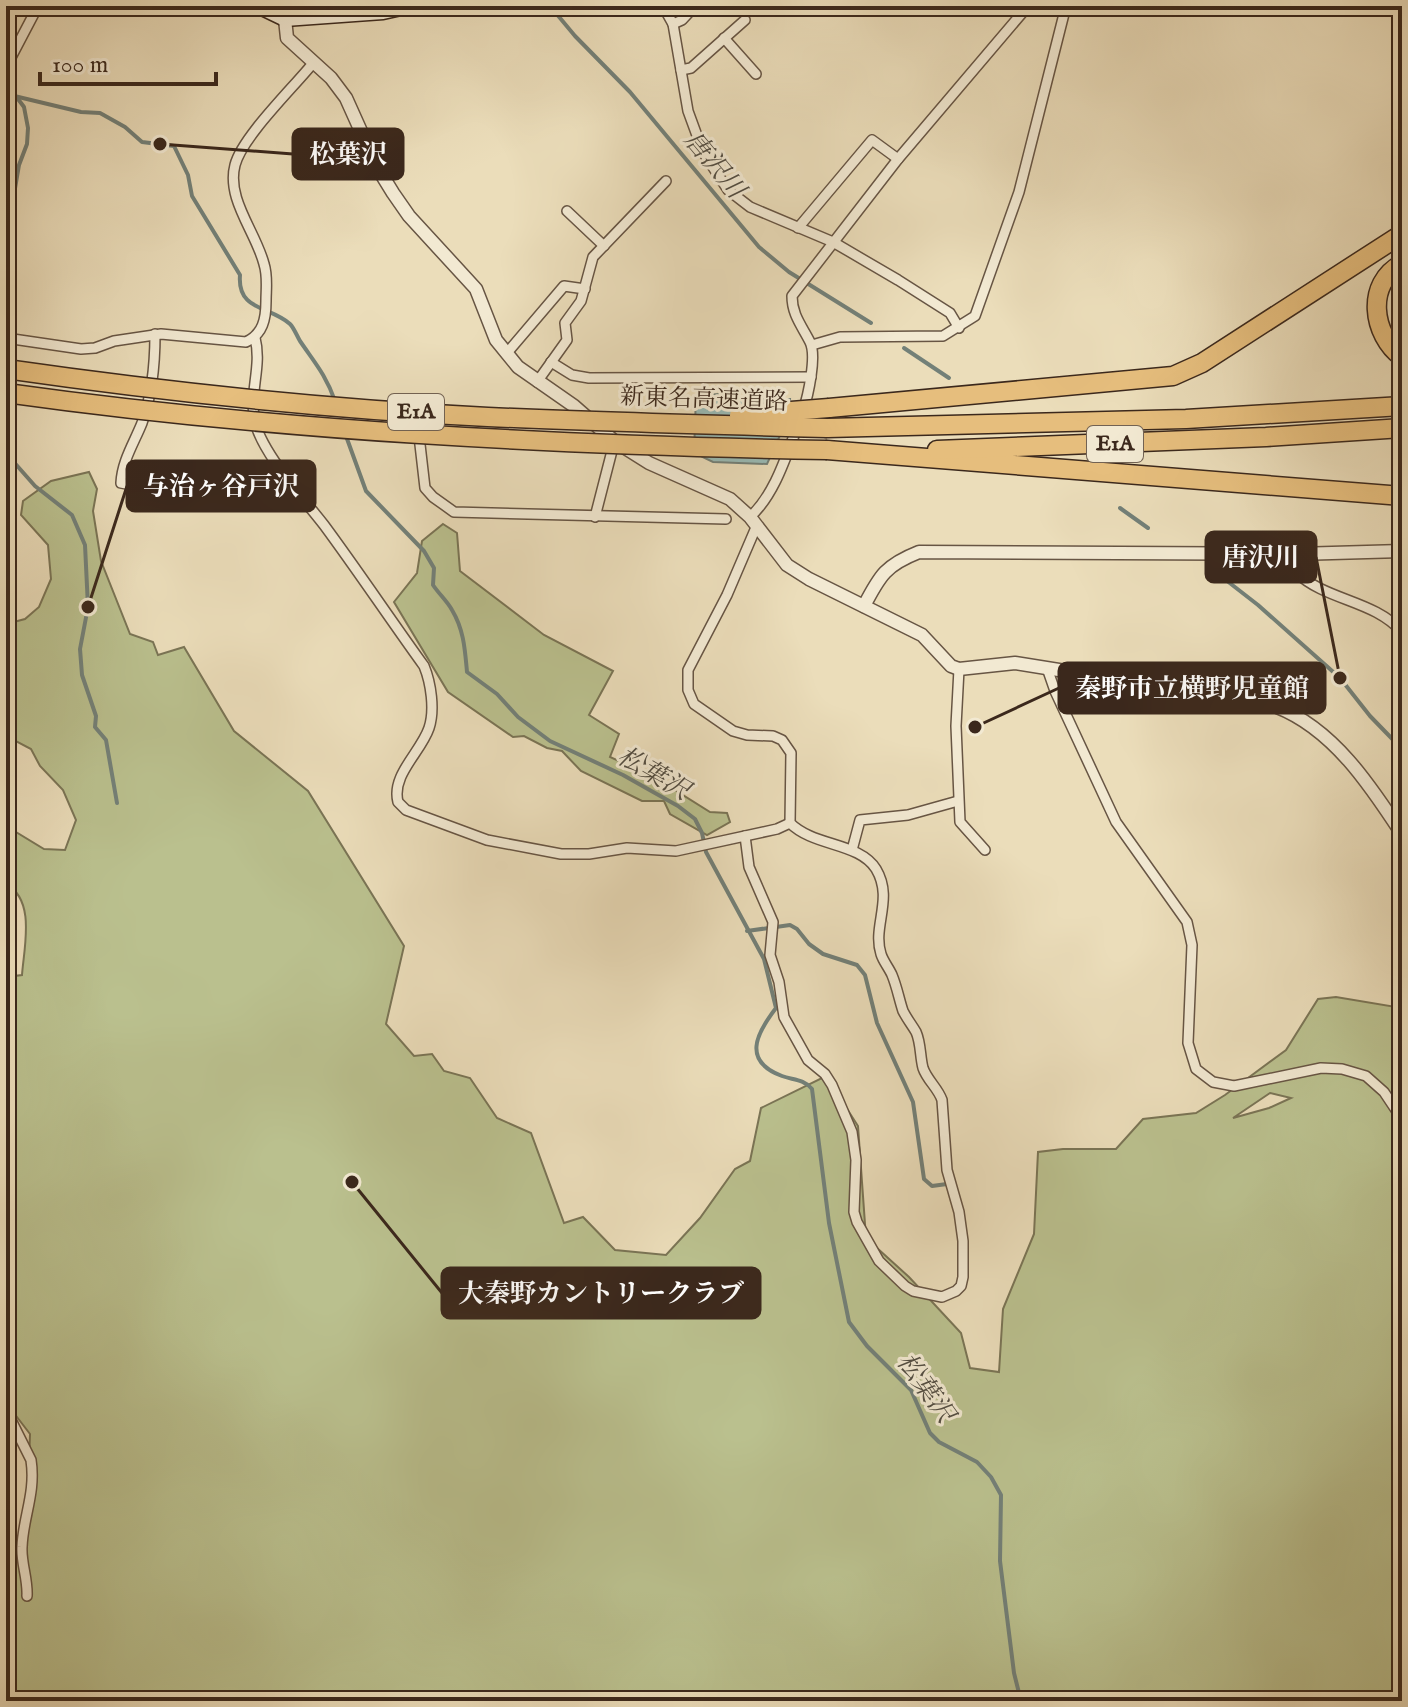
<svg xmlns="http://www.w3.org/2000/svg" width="1408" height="1707" font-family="'IM FELL English','Noto Serif JP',serif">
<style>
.green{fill:#bac08e;stroke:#7a7455;stroke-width:2;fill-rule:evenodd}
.water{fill:#99bbb6;stroke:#738078;stroke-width:2}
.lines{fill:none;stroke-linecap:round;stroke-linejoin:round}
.stream{stroke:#738078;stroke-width:4}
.minor-casing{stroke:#675544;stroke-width:12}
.tertiary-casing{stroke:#675544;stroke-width:15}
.secondary-casing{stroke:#3b281c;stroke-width:17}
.motorway-casing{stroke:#3b281c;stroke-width:21}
.minor{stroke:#f2e9d2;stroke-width:9}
.tertiary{stroke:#f2e9d2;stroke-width:12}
.secondary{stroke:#f2e9d2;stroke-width:14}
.motorway{stroke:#e6be7d;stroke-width:18}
.motorway-bridge-casing{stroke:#3b281c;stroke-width:21;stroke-linecap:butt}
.motorway-bridge{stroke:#e6be7d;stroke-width:18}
.labels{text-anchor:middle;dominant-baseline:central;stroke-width:6;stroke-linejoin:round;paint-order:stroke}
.shield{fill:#f2e9d2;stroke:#726253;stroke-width:2}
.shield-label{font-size:22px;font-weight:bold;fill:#3b281c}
.street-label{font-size:24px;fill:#3b281c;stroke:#f2e9d2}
.water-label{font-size:26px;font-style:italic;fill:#524d42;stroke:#f2e9d2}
.leader{fill:none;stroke:#3b281c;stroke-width:3}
.callout-dot{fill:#3b281c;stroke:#f2e9d2;stroke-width:3}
.callout{fill:#3b281c;stroke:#3b281c;stroke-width:3}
.callout-label{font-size:26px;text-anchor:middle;font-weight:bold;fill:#fff}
</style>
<rect width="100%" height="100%" fill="#ebddba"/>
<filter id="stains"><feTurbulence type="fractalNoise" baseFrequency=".0025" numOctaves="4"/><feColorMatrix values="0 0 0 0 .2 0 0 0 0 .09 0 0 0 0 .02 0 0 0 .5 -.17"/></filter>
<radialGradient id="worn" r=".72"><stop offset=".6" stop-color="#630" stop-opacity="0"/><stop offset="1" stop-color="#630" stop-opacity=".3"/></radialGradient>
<g class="green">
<path d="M89,472l8,17 -4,22 8,50 29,73 23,8 5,13 26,-8 50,84 74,60 96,155 -18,78 28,32 18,-2 12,17 26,7 27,40 34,15 33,90 19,-6 32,33 51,5 34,-37 35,-49 15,-8 11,-53 65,-32 32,50 8,112 43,39 52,56 9,35 29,4 4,-63 31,-75 4,-82 25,-3h53l27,-30 53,-6 29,-18 61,-45 32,-51 18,-2 66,11v693h-1396v-98l21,-81 3,-88 -23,-30 -1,-19v-408l16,-2c2,-28 14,-75 -16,-91v-58l38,23 21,1 11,-30 -13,-30 -23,-24 -9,-17 -25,-13v-112l19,-5 14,-12 12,-28 -3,-34 -27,-30 2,-14 28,-20zM1270,1093l21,5 -22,10 -36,10z"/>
<path d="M443,524l14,9 3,38 84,64 69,36 -24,44 30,19 -9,23 44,20 56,35 17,1 3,9 -23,13 -37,-21 -6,-13h-22l-61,-30 -19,-20 -15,-3 -23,-12 -11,1 -65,-45 -54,-90 23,-29 5,-32z"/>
</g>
<path class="water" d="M730,393l1,6h59l-2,19 -21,46 -54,-2 -19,-9 2,-57z"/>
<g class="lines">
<g class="stream">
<path d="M550,6l25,30 55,56 129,155 30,25 82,51"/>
<path d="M6,94l75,18 19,1 25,14 17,15 32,4 14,29 4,21 48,79c-3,36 30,31 50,49 4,4 7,12 10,17 15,22 26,34 35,60"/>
<path d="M6,258l6,-26v-26l7,-41 8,-21 1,-16 -4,-21 -6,-8"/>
<path d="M904,348l45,30"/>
<path d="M346,436l20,55 58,60 10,17 -1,17c6,9 14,16 19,25 12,20 13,40 15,62l30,22 21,23 32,24 73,34 55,31 17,13 7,14 4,19 58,107 12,49c-20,26 -34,53 6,68 11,4 22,3 30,13l17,134 20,99 18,24 44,44 19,43 9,9 38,20 14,15 10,18 -1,66 14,112 7,28"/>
<path d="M6,447l6,13 23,26 37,29 13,30 3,62 -8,42 2,26 14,41 -1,11 11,13 11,63"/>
<path d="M1120,508l28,20"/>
<path d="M1222,577l36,28 82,73 30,38 32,33"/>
<path d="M747,931l43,-6 7,4 12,15 14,10 34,11 8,10 12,48 36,79 11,77 8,7 15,-2"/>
</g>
<defs>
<g id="minor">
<path d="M663,6l10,18 15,87 15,41 25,38 22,17 83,35 65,38 52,33 9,15"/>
<path d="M673,24l9,-4 13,-14"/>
<path d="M724,38l32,36"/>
<path d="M6,67l32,-61"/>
<path d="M681,70l10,-2 54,-48"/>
<path d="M567,211l37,35"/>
<path d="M798,228l74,-88 26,19"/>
<path d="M155,334c0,29 -3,61 -13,89 -8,20 -20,38 -21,60 48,10 130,23 177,13"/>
<path d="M6,338l75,11 14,-1 19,-7 47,-7 85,8c17,-8 20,-23 20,-41 0,-12 2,-25 -2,-37 -8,-32 -38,-65 -29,-99 7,-28 59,-78 79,-103"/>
<path d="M255,338c7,27 -5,52 -1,79 4,32 50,82 70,108 34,46 66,94 100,141 7,17 11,44 5,62 -8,24 -38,47 -31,74l8,8 81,30 74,14h28l38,-6 49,3 101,-22 13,-6"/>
<path d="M812,345l28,-8 103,-1 32,-20 44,-124 47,-186"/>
<path d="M506,354l58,-68 21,3"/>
<path d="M551,362l21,13 17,3 222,-1"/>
<path d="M537,382l30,-42 -2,-17 16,-22 12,-44 73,-76"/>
<path d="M416,410l9,78 8,9 21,15 272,7"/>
<path d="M803,411c5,-15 14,-55 7,-69 -8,-16 -18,-27 -18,-46l106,-137 130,-153"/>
<path d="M595,517l19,-74"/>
<path d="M750,517c25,-23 36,-61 48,-92"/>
<path d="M1297,554v19c30,28 77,27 105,59"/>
<path d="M1047,668l8,23 61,131 71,100 5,23 -4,98 8,26 17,13 21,4 87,-18 21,1 24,7 18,16 18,27"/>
<path d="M959,669l-3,57 4,96 25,28"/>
<path d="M745,836l4,31 24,55 -3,33 9,27 5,35 24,43 17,14 7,11 20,47 4,28 -2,52 3,10 22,39 26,25 8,5 29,6 14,-6 5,-5 2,-9v-36l-4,-29 -12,-42 -5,-70c-4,-12 -15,-20 -19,-32 -3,-11 -2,-25 -7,-36 -4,-7 -9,-13 -13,-21 -4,-12 -6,-24 -11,-36 -3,-7 -9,-14 -11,-21 -9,-28 13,-55 -5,-85 -17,-27 -62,-22 -86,-46l1,-70 -9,-13 -9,-4 -26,-1 -14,-4 -39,-27 -6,-14v-20l39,-75 30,-70"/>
<path d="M852,850l8,-30 48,-5 50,-14"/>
<path d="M6,1410l25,50c5,33 -8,57 -9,87 -1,16 6,32 5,49"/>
</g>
<g id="tertiary">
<path d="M285,19l2,19 44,40 15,20 31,69 16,26 16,23 67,73 20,51 22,27 56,39 40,35 35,22 81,36 20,18 37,48 22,14 113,56 29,31 8,3 56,-6 50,8 62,3 150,33c56,22 93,78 125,127"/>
<path d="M864,606c16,-31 22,-41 55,-54l378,2 105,-3"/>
</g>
<path id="secondary" d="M258,6l27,13 98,-7 27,-6"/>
<g id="motorway">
<path d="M1402,264c-37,19 -30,71 0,93"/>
<path d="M829,408l344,-32 29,-13 200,-129"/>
<path d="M827,428l359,-9 216,-13"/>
<path d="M827,450l575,46"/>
<path d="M937,450l329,-13 136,-9"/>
</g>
</defs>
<use href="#minor" class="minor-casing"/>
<use href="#tertiary" class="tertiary-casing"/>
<use href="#secondary" class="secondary-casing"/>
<use href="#motorway" class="motorway-casing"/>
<use href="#minor" class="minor"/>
<use href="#tertiary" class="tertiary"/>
<use href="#secondary" class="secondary"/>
<use href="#motorway" class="motorway"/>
<defs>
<g id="motorway-bridge">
<path d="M6,369c160,23 321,40 482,48 113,5 226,8 339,11"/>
<path d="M6,393c272,38 547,52 821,57"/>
<path d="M739,415l90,-7"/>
</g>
</defs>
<use href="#motorway-bridge" class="motorway-bridge-casing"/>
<use href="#motorway-bridge" class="motorway-bridge"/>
</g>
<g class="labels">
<g class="shield">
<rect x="388" y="394" width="56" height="36" rx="6"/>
<rect x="1087" y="426" width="56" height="36" rx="6"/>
</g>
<g class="shield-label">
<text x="416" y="412">E1A</text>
<text x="1115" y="444">E1A</text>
</g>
<g class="street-label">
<text transform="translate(704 400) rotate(2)">新東名高速道路</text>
</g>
<g class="water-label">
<text transform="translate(714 165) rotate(50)">唐沢川</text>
<text transform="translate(653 774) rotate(30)">松葉沢</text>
<text transform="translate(925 1388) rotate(54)">松葉沢</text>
</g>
</g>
<path class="leader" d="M160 144L293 154M88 607L127 486M1340 678L1316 557M975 727L1059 688M352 1182L442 1293"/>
<g class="callout-dot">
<circle cx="160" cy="144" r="8"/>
<circle cx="88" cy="607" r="8"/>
<circle cx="1340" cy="678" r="8"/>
<circle cx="975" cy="727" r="8"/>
<circle cx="352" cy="1182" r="8"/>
</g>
<g class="callout">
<rect x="293" y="129" width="110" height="50" rx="8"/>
<rect x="127" y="461" width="188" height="50" rx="8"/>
<rect x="1206" y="532" width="110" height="50" rx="8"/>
<rect x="1059" y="663" width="266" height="50" rx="8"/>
<rect x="442" y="1268" width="318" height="50" rx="8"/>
</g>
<g class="callout-label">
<text x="348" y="163">松葉沢</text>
<text x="221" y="495">与治ヶ谷戸沢</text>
<text x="1261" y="566">唐沢川</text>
<text x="1192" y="697">秦野市立横野児童館</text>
<text x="601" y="1302">大秦野カントリークラブ</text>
</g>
<rect width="1408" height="1707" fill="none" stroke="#ebddba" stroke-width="32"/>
<rect x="8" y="8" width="1392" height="1691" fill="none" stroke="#3b281c" stroke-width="4"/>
<rect x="16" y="16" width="1376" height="1675" fill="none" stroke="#3b281c" stroke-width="2"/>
<path d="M40 72v12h176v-12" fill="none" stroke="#3b281c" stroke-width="4"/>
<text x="52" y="72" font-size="24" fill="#3b281c" stroke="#f2e9d2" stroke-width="6" paint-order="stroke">100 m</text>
<rect width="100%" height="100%" filter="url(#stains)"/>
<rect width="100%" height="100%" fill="url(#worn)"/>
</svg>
